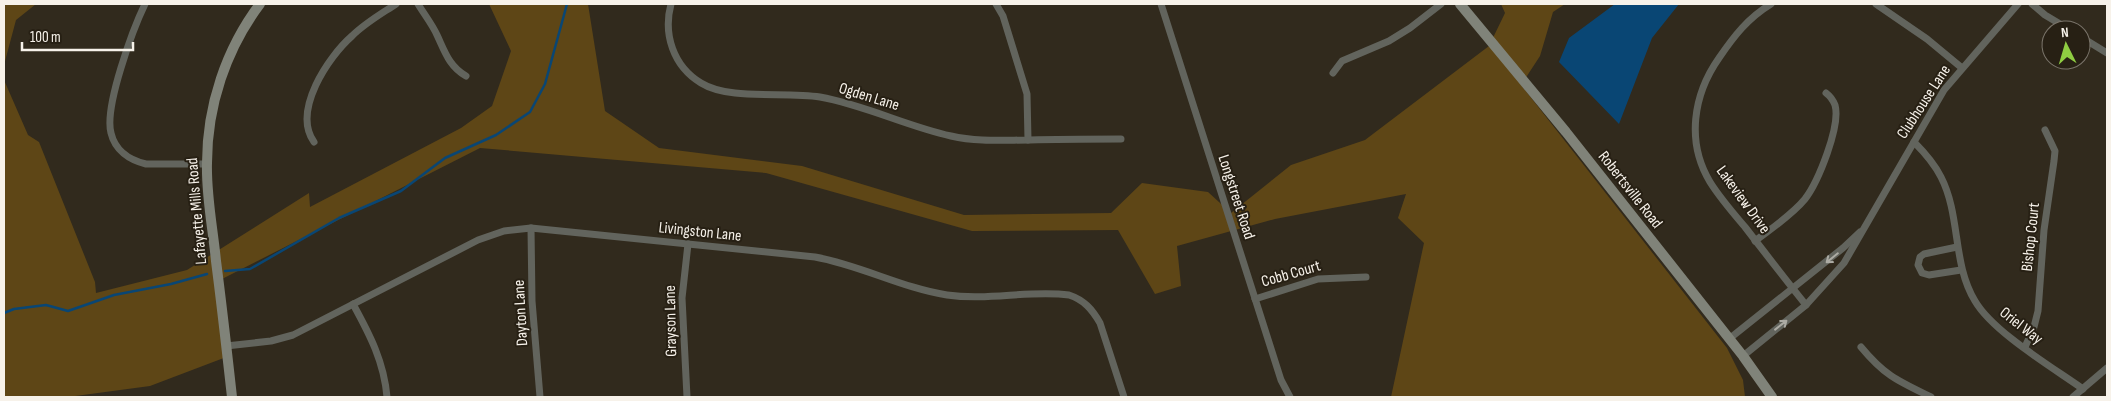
<svg xmlns="http://www.w3.org/2000/svg" width="2111" height="401" font-family="'Sofia Sans Condensed',sans-serif">
<style>
.green{fill:#5e4616}
.water{fill:#094674}
.lines{fill:none;stroke-linecap:round;stroke-linejoin:round}
.stream{stroke:#094674;stroke-width:2.5}
.street{stroke:#62645d;stroke-width:7}
.secondary{stroke:#808379;stroke-width:10}
.oneway{stroke:#acaba4}
.labels{text-anchor:middle;dominant-baseline:central;stroke-width:4;stroke-linejoin:round;paint-order:stroke}
.street-label{font-size:16px;fill:#f7f2ea;stroke:#272014}
</style>
<rect width="100%" height="100%" fill="#312a1d"/>
<g class="green">
<path d="M4,4h32l-20,16 -12,45z"/>
<path d="M489,4h99l17,107 54,37 143,18 162,49 147,-2 31,-30 66,9 23,21 60,-48 74,-25 124,-94 16,-33 -4,-9h64l-12,8 -13,44 -19,29 206,263 16,32 2,17h-354l33,-154 -26,-25 8,-24 -131,25 -98,27 4,40 -26,8 -37,-64 -146,1 -206,-58 -286,-25 -258,131 7,77 -79,30 -82,11h-64v-317l24,55 11,7 56,140 1,11 91,-23 122,-77 1,14 151,-79 31,-22 19,-55z"/>
</g>
<path class="water" d="M1615,4h64l-27,34 -33,86 -60,-62 10,-24z"/>
<g class="lines">
<g class="stream">
<path d="M225,271l25,-2 89,-51 62,-27 44,-33 51,-23 34,-23 15,-28 22,-80"/>
<path d="M4,313l10,-4 32,-4 22,6 46,-16 57,-11 36,-10"/>
</g>
<g class="street">
<path d="M145,4c-12,25 -41,103 -34,129 4,17 18,27 35,31h61"/>
<path d="M418,4c6,10 14,20 19,31 8,17 12,31 29,41"/>
<path d="M671,4c-8,30 2,62 30,79 29,18 84,8 119,14 45,8 86,29 131,39 26,6 53,4 79,4 30,-1 61,-1 91,-1"/>
<path d="M996,4l7,12 24,78 1,46"/>
<path d="M1161,4l120,376 9,17"/>
<path d="M1771,4c-23,14 -37,32 -52,54 -26,37 -33,84 -9,124 10,16 23,31 35,45 20,26 40,52 61,78"/>
<path d="M1876,4l51,35 35,29"/>
<path d="M2032,4l13,11 25,15"/>
<path d="M2081,37l26,16"/>
<path d="M1333,73l9,-12 47,-20 21,-13 31,-24"/>
<path d="M314,142c-22,-31 14,-85 38,-106 13,-13 29,-22 44,-32"/>
<path d="M1914,142c11,11 20,21 27,35 20,39 11,86 34,124 18,31 77,66 108,88"/>
<path d="M531,228l1,73 8,96"/>
<path d="M1755,241c17,-13 37,-26 50,-42 13,-17 36,-73 30,-94 -2,-5 -5,-9 -9,-12"/>
<path d="M1957,247l-33,7 -4,3 -2,8 4,8 7,2 32,-5"/>
<path d="M1255,299l63,-20 48,-2"/>
<path d="M353,304c17,31 31,58 34,93"/>
<path d="M1729,339l114,-91 17,-16"/>
<path d="M226,346l45,-5 22,-6 185,-95 26,-9 27,-3 284,29c45,8 87,31 132,38 41,6 81,-5 122,0 15,5 23,14 31,28l24,74"/>
<path d="M1861,347c24,29 37,34 70,50"/>
<path d="M2025,347l9,-20 4,-16 6,-81 10,-69 1,-10 -10,-21"/>
<path d="M1743,356l63,-51 38,-42 100,-173 74,-86"/>
<path d="M687,397l-5,-99 6,-54"/>
<path d="M2073,397l34,-29"/>
</g>
<g class="secondary">
<path d="M1460,4l106,128 177,224 29,41"/>
<path d="M232,397c-5,-45 -10,-90 -16,-136 -3,-32 -10,-65 -9,-98 0,-57 19,-114 53,-159"/>
</g>
</g>
<defs><path id="oneway-shaft" d="M-6 0H5M1.5-3L5.5 0L1.5 3" fill="none" stroke-width="1.6" stroke-linecap="round" stroke-linejoin="round" transform="scale(1.25)"/></defs>
<g class="oneway">
<use href="#oneway-shaft" transform="translate(1832 258) rotate(141)"/>
<use href="#oneway-shaft" transform="translate(1781 325) rotate(-38)"/>
</g>
<g class="labels">
<g class="street-label">
<text transform="translate(869 97) rotate(17)">Ogden Lane</text>
<text transform="translate(1924 102) rotate(-57)">Clubhouse Lane</text>
<text transform="translate(1630 190) rotate(52)">Robertsville Road</text>
<text transform="translate(1236 197) rotate(72)">Longstreet Road</text>
<text transform="translate(1743 200) rotate(54)">Lakeview Drive</text>
<text transform="translate(197 211) rotate(-95)">Lafayette Mills Road</text>
<text transform="translate(700 232) rotate(6)">Livingston Lane</text>
<text transform="translate(2031 237) rotate(-84)">Bishop Court</text>
<text transform="translate(1291 274) rotate(-16)">Cobb Court</text>
<text transform="translate(521 313) rotate(-93)">Dayton Lane</text>
<text transform="translate(671 321) rotate(-91)">Grayson Lane</text>
<text transform="translate(2021 326) rotate(38)">Oriel Way</text>
</g>
</g>
<rect width="2111" height="401" fill="none" stroke="#f7f2ea" stroke-width="10"/>
<g transform="translate(2066 45) rotate(355)"><circle r="24" fill="#272014" stroke="#7a746a"/>
<path d="M0-4L9 19L0 12L-9 19Z" fill="#8fcd42"/>
<text y="-8" font-size="14" font-weight="bold" text-anchor="middle" fill="#f7f2ea">N</text>
</g>
<path d="M22 42v8h111v-8" fill="none" stroke="#f7f2ea" stroke-width="2.5"/>
<text x="30" y="42" font-size="15" fill="#f7f2ea" stroke="#272014" stroke-width="4" paint-order="stroke">100 m</text>
</svg>
